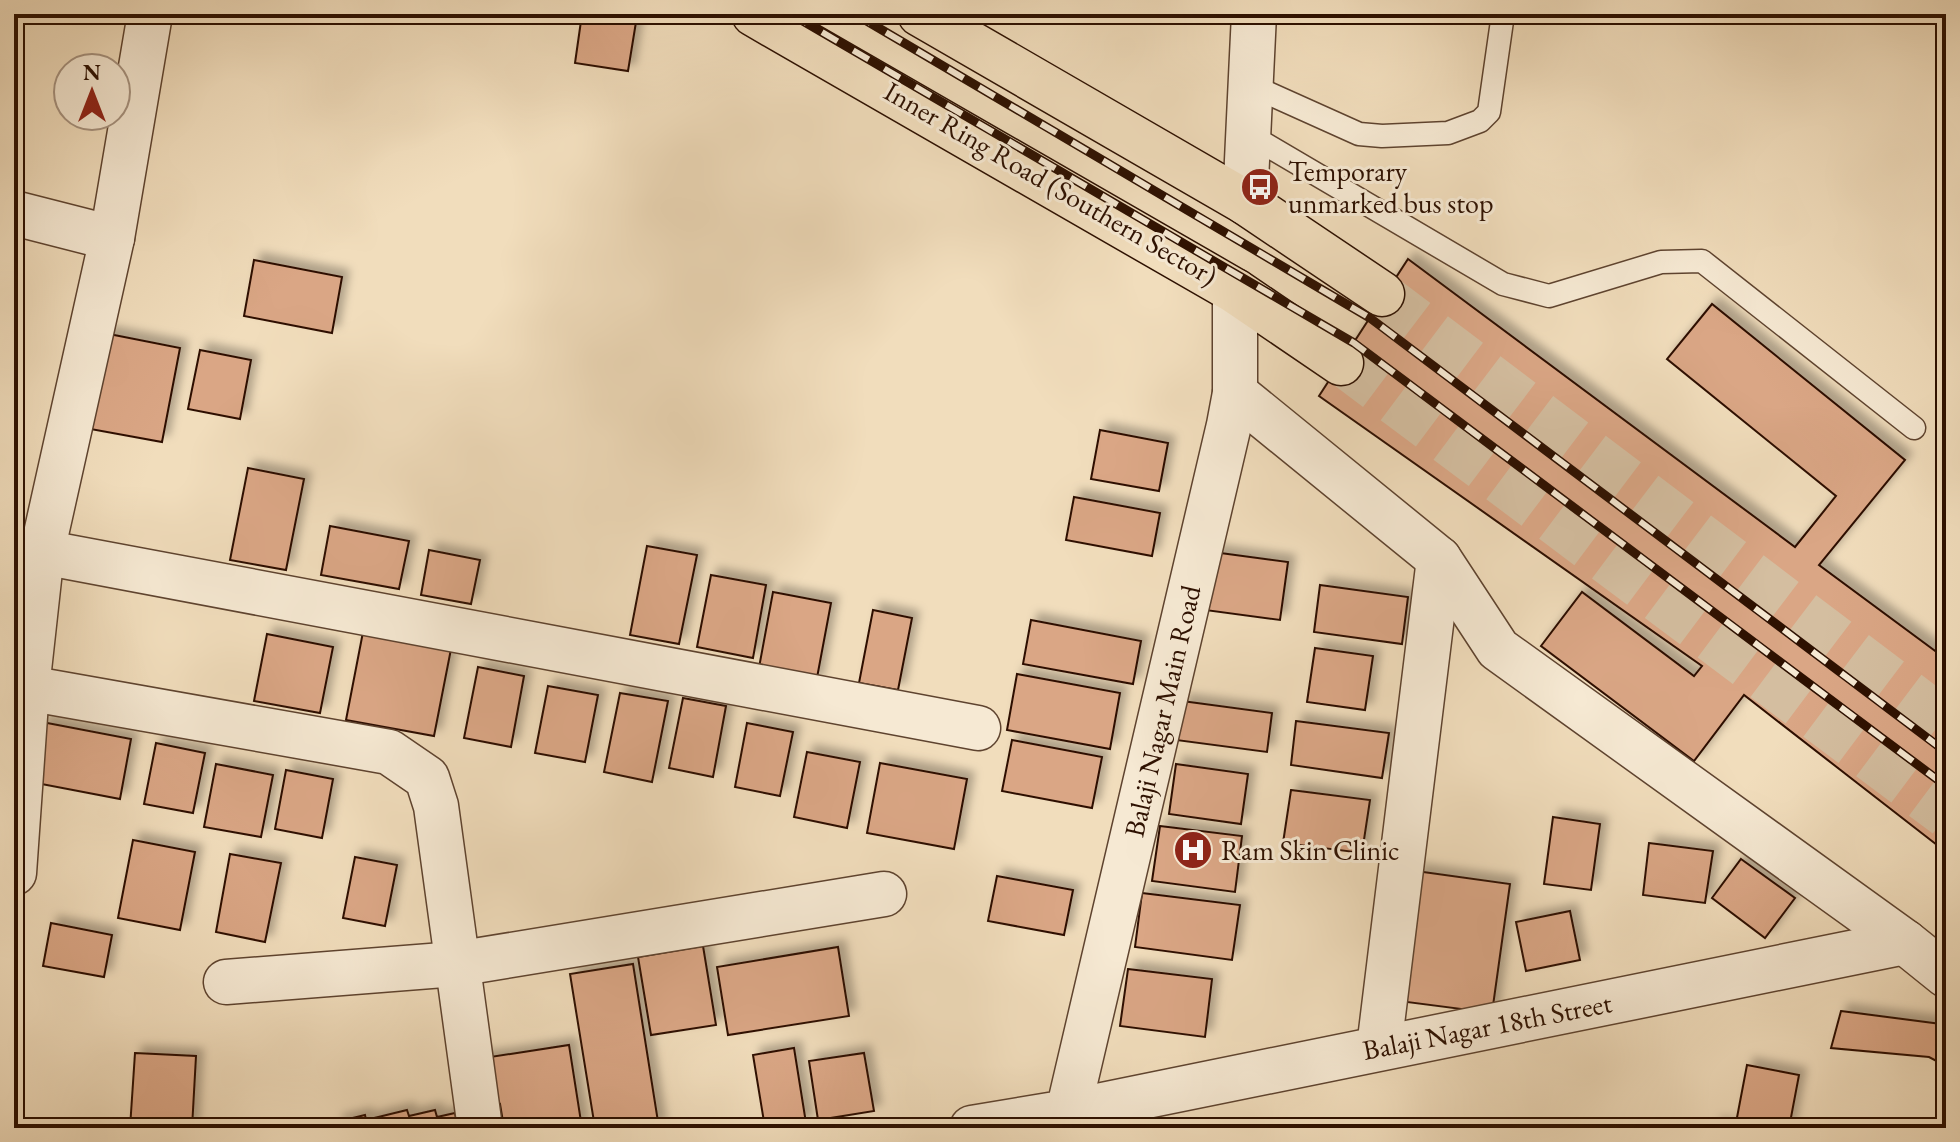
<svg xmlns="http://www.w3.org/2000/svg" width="1960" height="1142" font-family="'EB Garamond',serif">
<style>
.building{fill:#daa685;stroke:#2d1000;stroke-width:2;filter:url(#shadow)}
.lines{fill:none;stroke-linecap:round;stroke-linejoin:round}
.primary-tunnel{stroke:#d4bea0;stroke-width:44;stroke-dasharray:44 22;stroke-linecap:butt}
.service-casing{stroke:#5e432f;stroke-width:25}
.minor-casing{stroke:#5e432f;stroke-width:47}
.tertiary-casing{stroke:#5e432f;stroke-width:47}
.primary-casing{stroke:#2d1000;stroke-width:47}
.service{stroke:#f6e9d3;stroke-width:22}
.minor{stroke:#f6e9d3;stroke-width:44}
.tertiary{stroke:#f6e9d3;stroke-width:44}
.primary{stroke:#f1ddbc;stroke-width:44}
.rail-casing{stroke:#2d1000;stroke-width:9}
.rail{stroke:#f6e9d3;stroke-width:6;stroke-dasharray:18;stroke-linecap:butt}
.labels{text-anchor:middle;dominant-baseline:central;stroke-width:6;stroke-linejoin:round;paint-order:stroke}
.poi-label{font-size:28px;fill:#2d1000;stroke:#f6e9d3;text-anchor:start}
.street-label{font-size:28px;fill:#2d1000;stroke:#f6e9d3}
</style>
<defs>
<filter id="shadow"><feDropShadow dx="7" dy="-7" stdDeviation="4" flood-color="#0004"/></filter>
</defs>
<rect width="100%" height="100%" fill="#f1ddbc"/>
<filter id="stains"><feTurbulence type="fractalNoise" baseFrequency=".0025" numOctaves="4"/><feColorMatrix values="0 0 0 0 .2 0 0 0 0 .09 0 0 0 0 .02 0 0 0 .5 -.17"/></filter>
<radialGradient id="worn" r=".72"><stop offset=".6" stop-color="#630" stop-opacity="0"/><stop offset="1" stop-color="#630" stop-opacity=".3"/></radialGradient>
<g class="building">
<path d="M582,14l54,8 -8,49 -53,-8z"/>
<path d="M1408,259l387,288 41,-51 -169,-137 45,-55 193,156 -86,105 127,94v193l-202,-157 -50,66 -153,-115 41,-54 112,84 8,-10 -383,-270z"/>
<path d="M254,260l88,17 -10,56 -88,-17z"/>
<path d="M104,333l76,15 -18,94 -77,-14z"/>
<path d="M200,350l51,10 -11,59 -52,-10z"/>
<path d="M1100,430l68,13 -9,48 -68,-12z"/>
<path d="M248,468l56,11 -18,91 -56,-10z"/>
<path d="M1074,497l86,16 -8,43 -86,-16z"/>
<path d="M330,526l79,15 -10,48 -78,-14z"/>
<path d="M647,546l50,9 -18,89 -49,-9z"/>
<path d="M429,550l51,10 -9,44 -50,-9z"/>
<path d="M1213,552l75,10 -8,58 -75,-10z"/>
<path d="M711,575l55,10 -13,73 -56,-11z"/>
<path d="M1320,585l88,12 -6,47 -88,-12z"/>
<path d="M773,592l58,11 -15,80 -58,-10z"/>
<path d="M873,610l39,8 -14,72 -39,-7z"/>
<path d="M1031,620l110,21 -8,43 -110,-20z"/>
<path d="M363,632l88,17 -17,87 -88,-16z"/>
<path d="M267,634l66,13 -13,66 -66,-12z"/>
<path d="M1315,648l58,8 -8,54 -58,-8z"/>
<path d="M478,667l46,9 -13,71 -47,-9z"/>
<path d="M1017,674l103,19 -10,56 -103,-19z"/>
<path d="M548,686l50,9 -13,67 -50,-9z"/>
<path d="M620,693l48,8 -16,81 -48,-10z"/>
<path d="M683,698l43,8 -13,71 -44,-9z"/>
<path d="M1182,701l90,12 -5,39 -91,-12z"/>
<path d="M1296,721l93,12 -7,45 -91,-13z"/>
<path d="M42,722l89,17 -11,60 -89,-17z"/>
<path d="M747,723l46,9 -13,64 -45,-9z"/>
<path d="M1012,740l90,17 -10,51 -90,-17z"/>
<path d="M156,743l49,10 -12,60 -49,-9z"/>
<path d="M807,752l53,10 -13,66 -53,-11z"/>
<path d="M880,763l87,16 -13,70 -87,-16z"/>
<path d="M216,764l57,11 -12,62 -57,-10z"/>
<path d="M1176,764l72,10 -7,50 -72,-10z"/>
<path d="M286,770l47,9 -11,59 -47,-9z"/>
<path d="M1291,790l79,10 -8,53 -79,-10z"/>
<path d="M1553,817l47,7 -9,66 -47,-6z"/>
<path d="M1160,826l82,10 -7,56 -83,-11z"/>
<path d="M133,840l62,12 -15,78 -62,-12z"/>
<path d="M1649,843l64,8 -8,52 -62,-8z"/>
<path d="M230,854l51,9 -16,79 -49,-10z"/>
<path d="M355,857l42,8 -12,61 -42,-8z"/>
<path d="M1741,859l54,39 -30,40 -53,-40z"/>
<path d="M1416,871l94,13 -18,129 -93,-12z"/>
<path d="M997,876l76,14 -9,45 -76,-14z"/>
<path d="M1142,893l98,12 -8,55 -97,-13z"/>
<path d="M1570,911l10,49 -54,11 -10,-49z"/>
<path d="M51,923l61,12 -8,42 -61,-11z"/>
<path d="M703,946l13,79 -65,10 -13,-78z"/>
<path d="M838,947l11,69 -121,19 -11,-68z"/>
<path d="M633,964l26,164h-64l-25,-154z"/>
<path d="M1128,969l84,10 -7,58 -85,-11z"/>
<path d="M1841,1011l100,13 5,3v39l-17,-9 -98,-9z"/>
<path d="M569,1045l13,83h-78l-4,-24 -21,3 -8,-47z"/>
<path d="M794,1048l12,75 -41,5 -12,-73z"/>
<path d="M135,1053l61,3 -4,72h-62z"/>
<path d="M864,1053l10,58 -56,9 -9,-59z"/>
<path d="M1747,1065l52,10 -10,53h-75l1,-4 20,4z"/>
<path d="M407,1110l2,6 26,-6 2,7 18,-4 3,15h-121l-1,-6 29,-7 1,5z"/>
</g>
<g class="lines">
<g class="primary-tunnel">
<path d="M1382,294l564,427"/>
<path d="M1341,363l605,453"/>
</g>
<defs>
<g id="service">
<path d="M1250,85l109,49 23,2 66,-3 32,-12 9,-9 14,-98"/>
<path d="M1246,133l257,151 46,12 112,-34 41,-1 212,167"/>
</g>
<g id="minor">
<path d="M14,213l98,25"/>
<path d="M1235,393l204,166 59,90 407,293 41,33"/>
<path d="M42,552l936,176"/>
<path d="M27,688l362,64 38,26 9,28 44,322"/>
<path d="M14,873l13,-185 15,-136 70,-314 38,-224"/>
<path d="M226,982l230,-18 428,-70"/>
<path d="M1379,1048l60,-489"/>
<path d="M1065,1128l3,-16 837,-170"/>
</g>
<g id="tertiary">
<path d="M1245,202l9,-188"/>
<path d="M972,1128l96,-16 161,-687 6,-32v-102"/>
</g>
<g id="primary">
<path d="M754,14l481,277 106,72"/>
<path d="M920,14l325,188 137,92"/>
</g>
</defs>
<use href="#service" class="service-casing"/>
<use href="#minor" class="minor-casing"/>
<use href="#tertiary" class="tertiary-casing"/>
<use href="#primary" class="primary-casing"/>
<use href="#service" class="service"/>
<use href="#minor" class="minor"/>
<use href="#tertiary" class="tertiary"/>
<use href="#primary" class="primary"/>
<defs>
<g id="rail">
<path d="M791,14l563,329 592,443"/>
<path d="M855,14l515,304 576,434"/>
</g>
</defs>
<use href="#rail" class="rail-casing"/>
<use href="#rail" class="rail"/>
</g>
<defs>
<symbol id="bus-disc" viewBox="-11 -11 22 22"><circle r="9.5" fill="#8f2418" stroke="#f6e9d3"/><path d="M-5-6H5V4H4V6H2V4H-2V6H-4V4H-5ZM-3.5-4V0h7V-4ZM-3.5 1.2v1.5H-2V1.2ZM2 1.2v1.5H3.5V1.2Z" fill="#fff"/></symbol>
<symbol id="hospital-disc" viewBox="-11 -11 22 22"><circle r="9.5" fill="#8f2418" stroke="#f6e9d3"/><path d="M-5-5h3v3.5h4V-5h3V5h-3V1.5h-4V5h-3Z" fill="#fff"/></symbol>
</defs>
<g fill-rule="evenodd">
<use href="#bus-disc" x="1238" y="165" width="44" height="44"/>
<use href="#hospital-disc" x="1171" y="828" width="44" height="44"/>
</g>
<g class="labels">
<g class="poi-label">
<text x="1288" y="171">Temporary<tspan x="1288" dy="32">unmarked bus stop</tspan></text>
<text x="1221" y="850">Ram Skin Clinic</text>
</g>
<g class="street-label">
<text transform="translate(1051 183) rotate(30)">Inner Ring Road (Southern Sector)</text>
<text transform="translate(1162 711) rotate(-77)">Balaji Nagar Main Road</text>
<text transform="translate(1487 1026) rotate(-11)">Balaji Nagar 18th Street</text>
</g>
</g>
<rect width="1960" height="1142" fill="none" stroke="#f1ddbc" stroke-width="48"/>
<rect x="16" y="16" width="1928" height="1110" fill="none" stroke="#2d1000" stroke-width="4"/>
<rect x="24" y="24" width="1912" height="1094" fill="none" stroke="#2d1000" stroke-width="2"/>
<g transform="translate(92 92)"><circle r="38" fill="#f6e9d3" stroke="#a6927f" stroke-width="2"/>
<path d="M0-6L14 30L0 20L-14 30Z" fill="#8f2418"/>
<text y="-12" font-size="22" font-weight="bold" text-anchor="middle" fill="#2d1000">N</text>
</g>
<rect width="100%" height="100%" filter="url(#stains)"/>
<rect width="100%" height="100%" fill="url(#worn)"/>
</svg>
